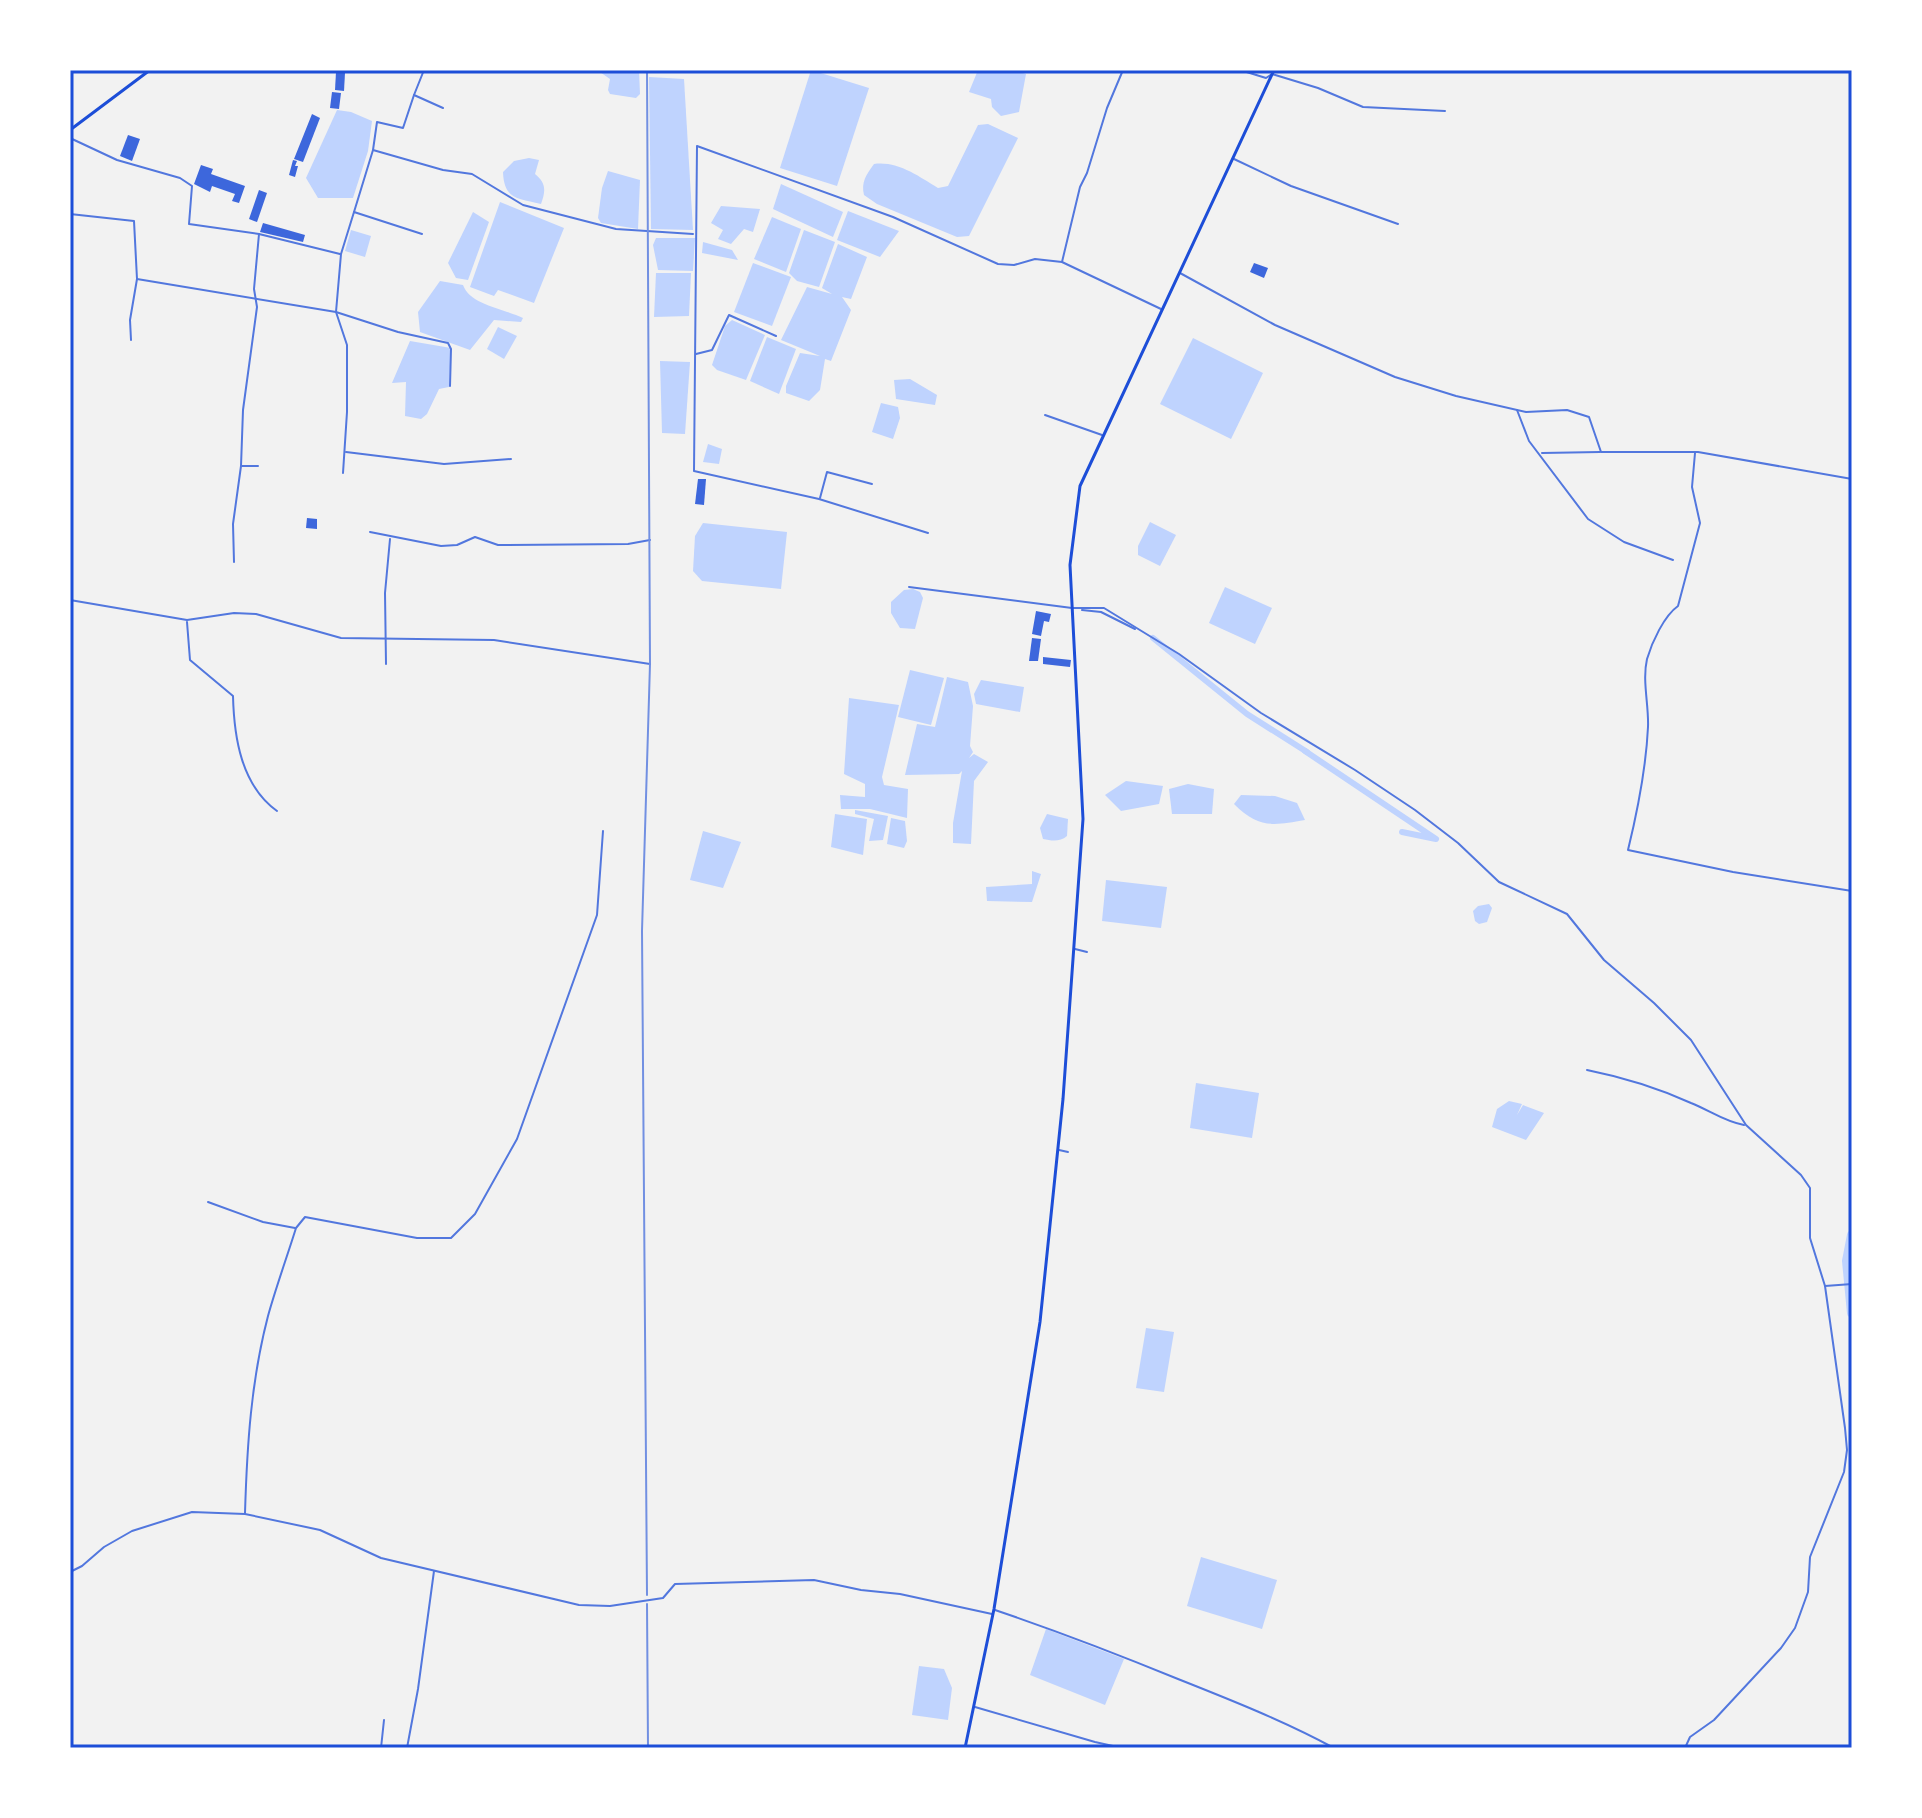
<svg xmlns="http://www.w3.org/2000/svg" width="1922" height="1818" font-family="'Roboto Condensed',sans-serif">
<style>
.water{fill:#bfd3fe}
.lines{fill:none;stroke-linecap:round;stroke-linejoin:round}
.canal{stroke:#bfd3fe;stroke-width:6}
.river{stroke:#bfd3fe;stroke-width:10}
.building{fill:#3d67dc}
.minor{stroke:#5277de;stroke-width:2}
.secondary{stroke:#1d4ed8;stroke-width:3}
.rail{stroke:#7290e2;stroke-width:2}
.neatline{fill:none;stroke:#1d4ed8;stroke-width:3}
</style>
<rect width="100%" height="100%" fill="#f2f2f2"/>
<g class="water">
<path d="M597,70h42l1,24 -4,4 -26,-4 -2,-4 2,-11z"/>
<path d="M811,70l58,18 -32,98 -57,-18z"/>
<path d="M978,70h36l12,4 -7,38 -18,4 -9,-9 -1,-8 -22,-7z"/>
<path d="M649,77l35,2 9,151 -42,-1z"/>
<path d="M337,110l14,2 21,9 -4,30 -15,47h-35l-12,-20z"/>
<path d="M988,124l30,14 -49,98 -12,1 -80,-33 -13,-9c-3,-13 2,-20 10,-31 24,-3 44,12 64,24l10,-2 30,-61z"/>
<path d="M529,158l10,2 -4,14c11,9 11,16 6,30 -23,-6 -37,-4 -38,-32l11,-11z"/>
<path d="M608,171l32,9 -2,49 -37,-6 -3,-5 4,-30z"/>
<path d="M781,184l62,28 -10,25 -60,-28z"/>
<path d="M500,202l64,26 -30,75 -36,-13 -4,6 -24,-9z"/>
<path d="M721,206l39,3 -7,23 -9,-3 -13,15 -13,-5 5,-9 -12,-7z"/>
<path d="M848,211l51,20 -19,26 -43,-17z"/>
<path d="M473,212l16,10 -21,58 -12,-2 -8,-15z"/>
<path d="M772,217l29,12 -15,43 -32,-13z"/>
<path d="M351,230l20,6 -6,21 -20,-6z"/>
<path d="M804,230l31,12 -16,45 -22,-6 -8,-8z"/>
<path d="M656,238h39l-2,33 -35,-1 -5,-25z"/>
<path d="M703,242l29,8 6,10 -36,-7z"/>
<path d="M838,244l29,13 -16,42 -9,-2 9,13 -20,51 -6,-2 -5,31 -11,11 -23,-8v-7l14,-33 20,3 -39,-16 26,-53 25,7 -10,-6z"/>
<path d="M753,263l38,14 -19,49 -38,-14z"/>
<path d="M656,273h35l-2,43 -35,1z"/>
<path d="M440,281l23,4c7,20 42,24 60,33l-2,4 -27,-2 -24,30 -50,-18 -2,-20z"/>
<path d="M732,320l33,15 -19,45 -29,-10 -5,-5 13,-39z"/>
<path d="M498,327l19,9 -13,23 -17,-10z"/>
<path d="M767,337l29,12 -17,45 -29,-13z"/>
<path d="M1193,338l70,35 -32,66 -71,-35z"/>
<path d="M410,341l41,7 -2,39 -10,2 -12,25 -6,5 -16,-3 1,-34 -14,1z"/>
<path d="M660,361l30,1 -5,72 -23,-1z"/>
<path d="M910,379l27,16 -2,10 -39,-6 -2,-19z"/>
<path d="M881,403l17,4 2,11 -7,21 -21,-7z"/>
<path d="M708,444l14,5 -3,15 -16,-2z"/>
<path d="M1150,522l26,13 -16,31 -22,-11v-9z"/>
<path d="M703,523l84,9 -6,57 -79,-8 -9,-10 2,-35z"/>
<path d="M1225,587l47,21 -17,36 -46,-21z"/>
<path d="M913,589l7,3 3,6 -8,31 -15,-1 -9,-15v-11l13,-12z"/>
<path d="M910,670l34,8 -13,47 -33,-8z"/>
<path d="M947,677l21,5 5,24 -3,40 3,6 -4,6 5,-4 14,8 -14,19 -3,63 -18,-1v-20l9,-52 -3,3 -54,1 12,-51 18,3z"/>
<path d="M981,680l43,7 -4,25 -44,-8 -2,-10z"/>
<path d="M849,698l50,7 -17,72 2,8 24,4 -1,29 -37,-9h-29l-1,-14 25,2v-13l-21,-10z"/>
<path d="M1126,781l37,5 -4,18 -38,7 -16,-16z"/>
<path d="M1188,784l26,5 -2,25h-40l-3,-25z"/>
<path d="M1241,795l34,1 22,7 8,17c-33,6 -47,8 -71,-16z"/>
<path d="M855,810l33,6 -5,24 -14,1 5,-22 -19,-5z"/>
<path d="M835,814l32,5 -4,36 -32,-8z"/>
<path d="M1047,814l21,5 -1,17c-7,6 -15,5 -24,3l-3,-11z"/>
<path d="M891,818l14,3 2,20 -3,7 -17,-4z"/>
<path d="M703,831l38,11 -18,46 -33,-8z"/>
<path d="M1032,871l9,3 -9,28 -45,-1 -1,-14 46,-3z"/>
<path d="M1106,880l61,7 -6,41 -59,-7z"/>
<path d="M1489,904l3,4 -5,14 -8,2 -4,-3 -2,-10 5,-5z"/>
<path d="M1196,1083l63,10 -7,45 -62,-10z"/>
<path d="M1509,1101l13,3 -5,11 6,-10 21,8 -18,27 -34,-13 5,-18z"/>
<path d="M1146,1328l28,4 -10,60 -28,-4z"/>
<path d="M1201,1557l76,23 -15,49 -75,-23z"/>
<path d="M1046,1629l78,30 -19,46 -75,-30z"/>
<path d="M919,1666l25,3 8,19 -4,32 -36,-5z"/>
</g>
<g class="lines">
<g class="canal">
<path d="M1153,638l94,76 60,38"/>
<path d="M1305,751l131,88 -34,-7"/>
</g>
<path class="river" d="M1852,1235l-5,26 5,52"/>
</g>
<g class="building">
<path d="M336,72l9,1 -1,18 -9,-1z"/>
<path d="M332,92l9,1 -2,16 -9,-1z"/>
<path d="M312,114l8,4 -17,44 -9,-3z"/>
<path d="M128,135l12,4 -8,22 -12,-5z"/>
<path d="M293,160l4,1 -2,5h3l-3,11 -6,-2z"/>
<path d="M201,165l12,4 -2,5 34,12 -6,17 -7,-2 3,-7 -23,-8 -2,6 -16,-8z"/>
<path d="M259,190l8,3 -10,29 -8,-3z"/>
<path d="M263,223l42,12 -2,7 -43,-10z"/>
<path d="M1254,263l14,5 -4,10 -14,-6z"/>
<path d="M698,479h8l-2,26 -9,-1z"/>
<path d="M307,518l10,1v10l-11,-1z"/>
<path d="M1036,611l15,3 -2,8 -5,-1 -3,15 -9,-2z"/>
<path d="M1032,638l9,1 -3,22h-9z"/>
<path d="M1043,657l28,3 -1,7 -27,-3z"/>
</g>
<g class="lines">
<g class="minor">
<path d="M424,70l-10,25 29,13"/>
<path d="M1240,70l26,8 6,-4 46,14 45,19 82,4"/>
<path d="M70,138l47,22 63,18 12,8 -3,38 70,10 81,20"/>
<path d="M373,150l70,20 29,4 51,31 93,24 77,5"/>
<path d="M1234,159l57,27 107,38"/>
<path d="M354,212l19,-62 4,-28 26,6 11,-33"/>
<path d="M70,214l64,7 3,58 -7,41 1,20"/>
<path d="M422,234l-68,-22 -13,42 -5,58 62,20 50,11 3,6 -1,37"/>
<path d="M1062,262l18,-75 7,-14 20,-65 16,-38"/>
<path d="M1180,273l95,52 120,52 61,19 70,16 41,-2 22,7 12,35h97l154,27"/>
<path d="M137,279l199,33 11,33v67l-4,61"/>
<path d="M696,354l16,-4 17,-35 47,21"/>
<path d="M1517,410l12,31 59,78 36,23 49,18"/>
<path d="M1045,415l57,20"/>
<path d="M346,452l98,12 67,-5"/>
<path d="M1542,453l58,-1"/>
<path d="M1695,453l-3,34 8,36 -22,83c-14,10 -26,36 -31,53 -5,22 2,46 1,68 -2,42 -10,82 -20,123l105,22 119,19"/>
<path d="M242,466h16"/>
<path d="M820,498l7,-26 45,12"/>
<path d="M370,532l71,14 16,-1 18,-8 23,8 130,-1 22,-4"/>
<path d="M928,533l-109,-34 -125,-28 3,-325 196,71 105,47 16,1 21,-6 27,3 99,47"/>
<path d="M234,562l-1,-38 8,-58 2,-56 14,-103 -3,-18 5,-55"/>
<path d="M909,587l163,21"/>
<path d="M70,600l117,20 47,-7 22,1 85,24 153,2 156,24"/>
<path d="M1073,608h31l75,46 82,59 94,57 60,40 43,33 41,39 68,32 37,46 50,43 37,37 55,85 55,50 9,13v50l15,48 20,142 2,22 -3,22 -34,85 -2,35 -13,36 -14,20 -67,72 -24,17 -5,11"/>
<path d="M1082,610l19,2 34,17"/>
<path d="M187,622l3,38 43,36c1,41 8,89 44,115"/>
<path d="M386,664l-1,-71 5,-54"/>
<path d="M1075,949l12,3"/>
<path d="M1587,1070c35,7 71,18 104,33 18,7 34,19 53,22"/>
<path d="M1059,1150l9,2"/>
<path d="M208,1202l55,20 32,6"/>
<path d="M1825,1286l27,-2"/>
<path d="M245,1513c2,-67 6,-132 23,-197 8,-29 19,-59 28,-88l9,-11 112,21h34l24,-24 42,-75 80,-224 6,-84"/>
<path d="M70,1572l12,-6 22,-19 28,-16 60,-19 53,2 75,16 61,28 198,47 31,1 53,-8 12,-14 139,-4 47,10 39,4 92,20"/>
<path d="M995,1610c62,21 122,44 183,69 53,21 106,42 156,69"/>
<path d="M975,1707l120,35 27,6"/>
<path d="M381,1748l3,-28"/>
<path d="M407,1748l11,-59 16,-118"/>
</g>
<g class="secondary">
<path d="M70,130l80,-60"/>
<path d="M965,1748l29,-139 46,-287 23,-223 20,-280 -13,-254 10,-79 194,-416"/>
</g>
<g class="rail">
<path d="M647,1595l-5,-664 8,-267 -3,-594"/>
<path d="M647,1604l1,144"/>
</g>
</g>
<rect width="1922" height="1818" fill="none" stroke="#ffffff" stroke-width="144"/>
<rect x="72" y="72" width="1778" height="1674" class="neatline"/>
</svg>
